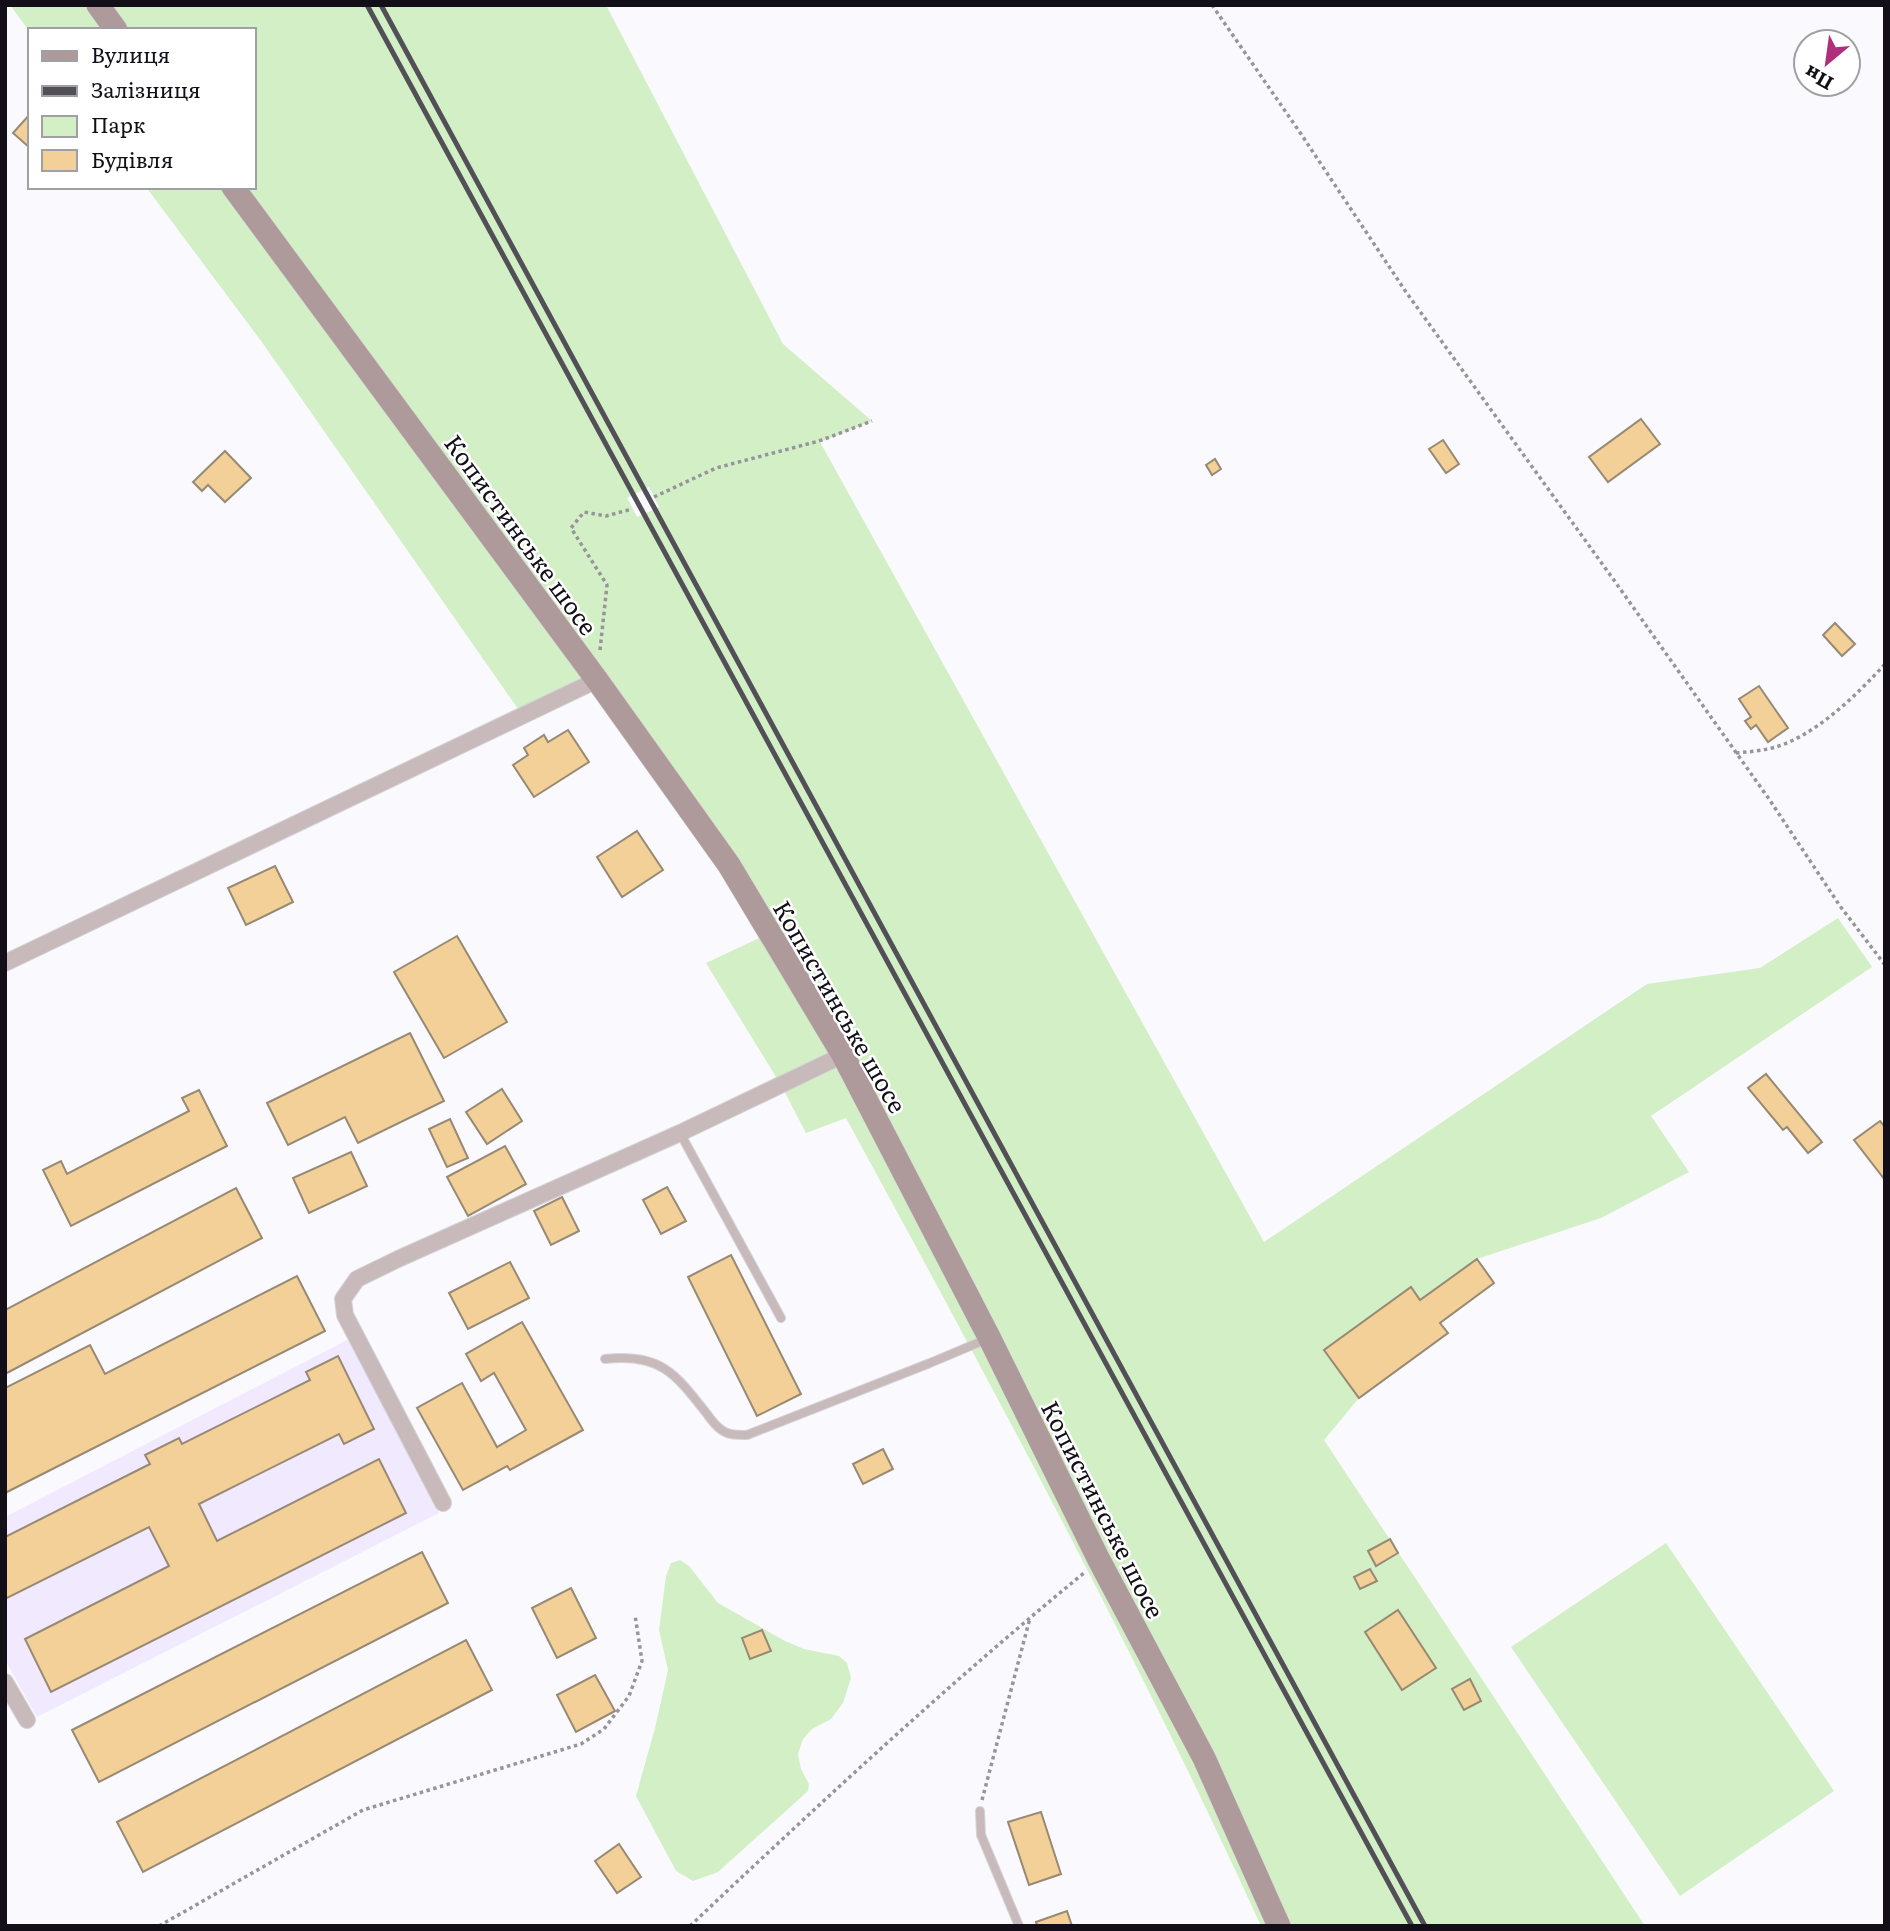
<svg xmlns="http://www.w3.org/2000/svg" width="1890" height="1931" font-family="Literata,serif">
<style>
.built{fill:#f1eaff}
.green{fill:#d2efc6;fill-rule:evenodd}
.building{fill:#f3d098;stroke:#978973;stroke-width:2}
.lines{fill:none;stroke-linecap:round;stroke-linejoin:round}
.lane-casing{stroke:#d5d4d9;stroke-width:10}
.street-casing{stroke:#d5d4d9;stroke-width:18}
.secondary-casing{stroke:#d5d4d9;stroke-width:24}
.path{stroke:#97959b;stroke-width:3.5;stroke-dasharray:3.5 3.5;stroke-linecap:butt}
.lane{stroke:#c8baba;stroke-width:8}
.street{stroke:#c8baba;stroke-width:16}
.secondary{stroke:#af9a9b;stroke-width:23}
.rail{stroke:#524f57;stroke-width:5}
.labels{text-anchor:middle;dominant-baseline:central;stroke-width:5;stroke-linejoin:round;paint-order:stroke}
.street-label{font-size:24px;fill:#120f18;stroke:#fff}
</style>
<rect width="100%" height="100%" fill="#faf9fe"/>
<path class="built" d="M349,1339l90,174 -402,204 -32,-57v-143z"/>
<g class="green">
<path d="M10,5h596l177,339 89,77 -52,21 444,800 383,-258 113,-16 78,-50 34,49 -221,149 38,56 -88,46 -124,41 -57,41 -9,-13 -87,63 35,48 -35,42 321,486h-384c-126,-276 -270,-542 -415,-808l-40,15 -25,-48 -75,-122 64,-30 -173,-253 -74,36 -259,-371 -118,-158h108v-157h-224v2zM649,487l10,20 -22,10 -10,-19z"/>
<path d="M1666,1543l168,248 -154,105 -169,-249z"/>
<path d="M680,1560l9,6 29,37 67,38 19,8 35,7 8,7 4,15 -8,25 -12,16 -19,10 -9,10 -5,15 3,15 8,15 -1,7 -90,81 -25,9 -17,-10 -40,-75 19,-68 13,-58 -9,-40 7,-54 5,-13z"/>
</g>
<g class="building">
<path d="M30,114v34l-17,-15z"/>
<path d="M1641,419l19,25 -52,38 -19,-25z"/>
<path d="M1443,440l16,24 -13,9 -17,-24z"/>
<path d="M225,451l26,27 -26,24 -17,-17 -6,6 -9,-9z"/>
<path d="M1215,459l6,10 -9,6 -6,-10z"/>
<path d="M1835,623l20,21 -13,12 -19,-21z"/>
<path d="M1759,686l29,42 -20,14 -12,-17 -5,4 -6,-8 6,-4 -12,-18z"/>
<path d="M568,730l21,32 -55,35 -21,-32 15,-10 -4,-7 20,-13 4,7z"/>
<path d="M637,831l26,39 -41,27 -25,-40z"/>
<path d="M275,866l18,36 -47,23 -18,-37z"/>
<path d="M457,936l50,86 -63,36 -50,-86z"/>
<path d="M410,1033l34,68 -86,42 -13,-26 -57,28 -21,-42z"/>
<path d="M1766,1074l56,68 -14,11 -21,-26 -4,3 -35,-42z"/>
<path d="M502,1089l20,32 -35,23 -21,-32z"/>
<path d="M199,1090l28,56 -156,80 -28,-56 18,-9 6,13 122,-63 -7,-13z"/>
<path d="M450,1119l18,39 -21,9 -18,-38z"/>
<path d="M1880,1121l5,6v53l-31,-40z"/>
<path d="M505,1146l21,38 -58,32 -21,-39z"/>
<path d="M351,1152l16,34 -58,27 -16,-35z"/>
<path d="M667,1187l19,34 -25,13 -18,-34z"/>
<path d="M236,1188l26,50 -257,136v-64z"/>
<path d="M562,1197l17,34 -28,14 -17,-34z"/>
<path d="M731,1255l70,139 -44,22 -69,-139z"/>
<path d="M1477,1259l17,24 -54,40 8,10 -89,65 -35,-48 87,-63 9,13z"/>
<path d="M510,1262l19,36 -61,31 -19,-36z"/>
<path d="M297,1276l28,55 -320,162v-105l85,-43 15,29z"/>
<path d="M522,1322l61,108 -73,40 -3,-4 -44,24 -46,-82 45,-25 35,64 29,-17 -32,-57 -13,8 -15,-27z"/>
<path d="M338,1356l36,73 -30,15 -5,-10 -140,70 18,37 162,-82 27,54 -355,179 -26,-53 144,-73 -20,-39 -144,72v-62l145,-73 -5,-9 34,-17 3,6 128,-64 -4,-8z"/>
<path d="M883,1449l10,20 -30,15 -10,-20z"/>
<path d="M1390,1539l8,14 -22,13 -8,-15z"/>
<path d="M422,1552l26,51 -349,179 -27,-52z"/>
<path d="M1370,1569l7,12 -17,8 -6,-12z"/>
<path d="M571,1588l25,50 -39,20 -25,-50z"/>
<path d="M1398,1610l38,58 -34,22 -37,-58z"/>
<path d="M762,1630l9,21 -21,8 -8,-21z"/>
<path d="M466,1640l26,50 -349,182 -26,-50z"/>
<path d="M595,1675l20,36 -39,21 -19,-37z"/>
<path d="M1470,1679l11,22 -17,9 -12,-21z"/>
<path d="M1041,1812l20,62 -32,11 -21,-63z"/>
<path d="M619,1844l22,33 -24,16 -22,-32z"/>
<path d="M1067,1911l5,15h-35l-1,-4z"/>
</g>
<g class="lines">
<defs>
<g id="lane">
<path d="M680,1133l101,185"/>
<path d="M605,1359c55,-6 70,14 102,55 6,8 13,18 24,20 5,1 11,1 16,1l183,-72 57,-24"/>
<path d="M980,1811l1,24 38,91"/>
</g>
<g id="street">
<path d="M5,963l592,-283"/>
<path d="M443,1503l-98,-188 -2,-16 14,-20 41,-20 282,-126 163,-78"/>
<path d="M5,1682l22,38"/>
</g>
<g id="secondary">
<path d="M98,5l18,25"/>
<path d="M233,187l364,493 132,185 114,190 146,282 110,223 105,198 75,168"/>
</g>
</defs>
<use href="#lane" class="lane-casing"/>
<use href="#street" class="street-casing"/>
<use href="#secondary" class="secondary-casing"/>
<g class="path">
<path d="M1212,5l89,129 105,158 210,291 153,216 71,107 45,59"/>
<path d="M654,497l62,-29 103,-27 53,-20"/>
<path d="M600,650l7,-65 -36,-57 13,-16 22,4 26,-7"/>
<path d="M1736,753c11,-1 22,-2 32,-4 43,-9 88,-53 117,-85"/>
<path d="M982,1800l48,-182"/>
<path d="M159,1926l204,-116 218,-66 23,-15 25,-33 13,-35 -7,-46"/>
<path d="M690,1926c128,-121 257,-241 394,-353"/>
</g>
<use href="#lane" class="lane"/>
<use href="#street" class="street"/>
<use href="#secondary" class="secondary"/>
<g class="rail">
<path d="M367,5l1045,1921"/>
<path d="M381,5l1044,1921"/>
</g>
</g>
<g class="labels">
<g class="street-label">
<text transform="translate(522 534) rotate(54)">Копистинське шосе</text>
<text transform="translate(841 1006) rotate(60)">Копистинське шосе</text>
<text transform="translate(1104 1509) rotate(63)">Копистинське шосе</text>
</g>
</g>
<rect width="1890" height="1931" fill="none" stroke="#120f18" stroke-width="14"/>
<rect x="28" y="28" width="228" height="161" fill="#ffffff" stroke="#a09fa3" stroke-width="2"/>
<rect x="42" y="51" width="35" height="10" fill="#af9a9b" stroke="#a09fa3" stroke-width="2"/>
<text x="91" y="63" font-size="21" fill="#120f18">Вулиця</text>
<rect x="42" y="86" width="35" height="10" fill="#524f57" stroke="#a09fa3" stroke-width="2"/>
<text x="91" y="98" font-size="21" fill="#120f18">Залізниця</text>
<rect x="42" y="116" width="35" height="21" fill="#d2efc6" stroke="#a09fa3" stroke-width="2"/>
<text x="91" y="133" font-size="21" fill="#120f18">Парк</text>
<rect x="42" y="150" width="35" height="21" fill="#f3d098" stroke="#a09fa3" stroke-width="2"/>
<text x="91" y="168" font-size="21" fill="#120f18">Будівля</text>
<g transform="translate(1827 63) rotate(209)"><circle r="33" fill="#ffffff" stroke="#a09fa3" stroke-width="2"/>
<path d="M0-5L12 26L0 18L-12 26Z" fill="#af2f7c"/>
<text y="-10" font-size="19" font-weight="bold" text-anchor="middle" fill="#120f18">Пн</text>
</g>
</svg>
